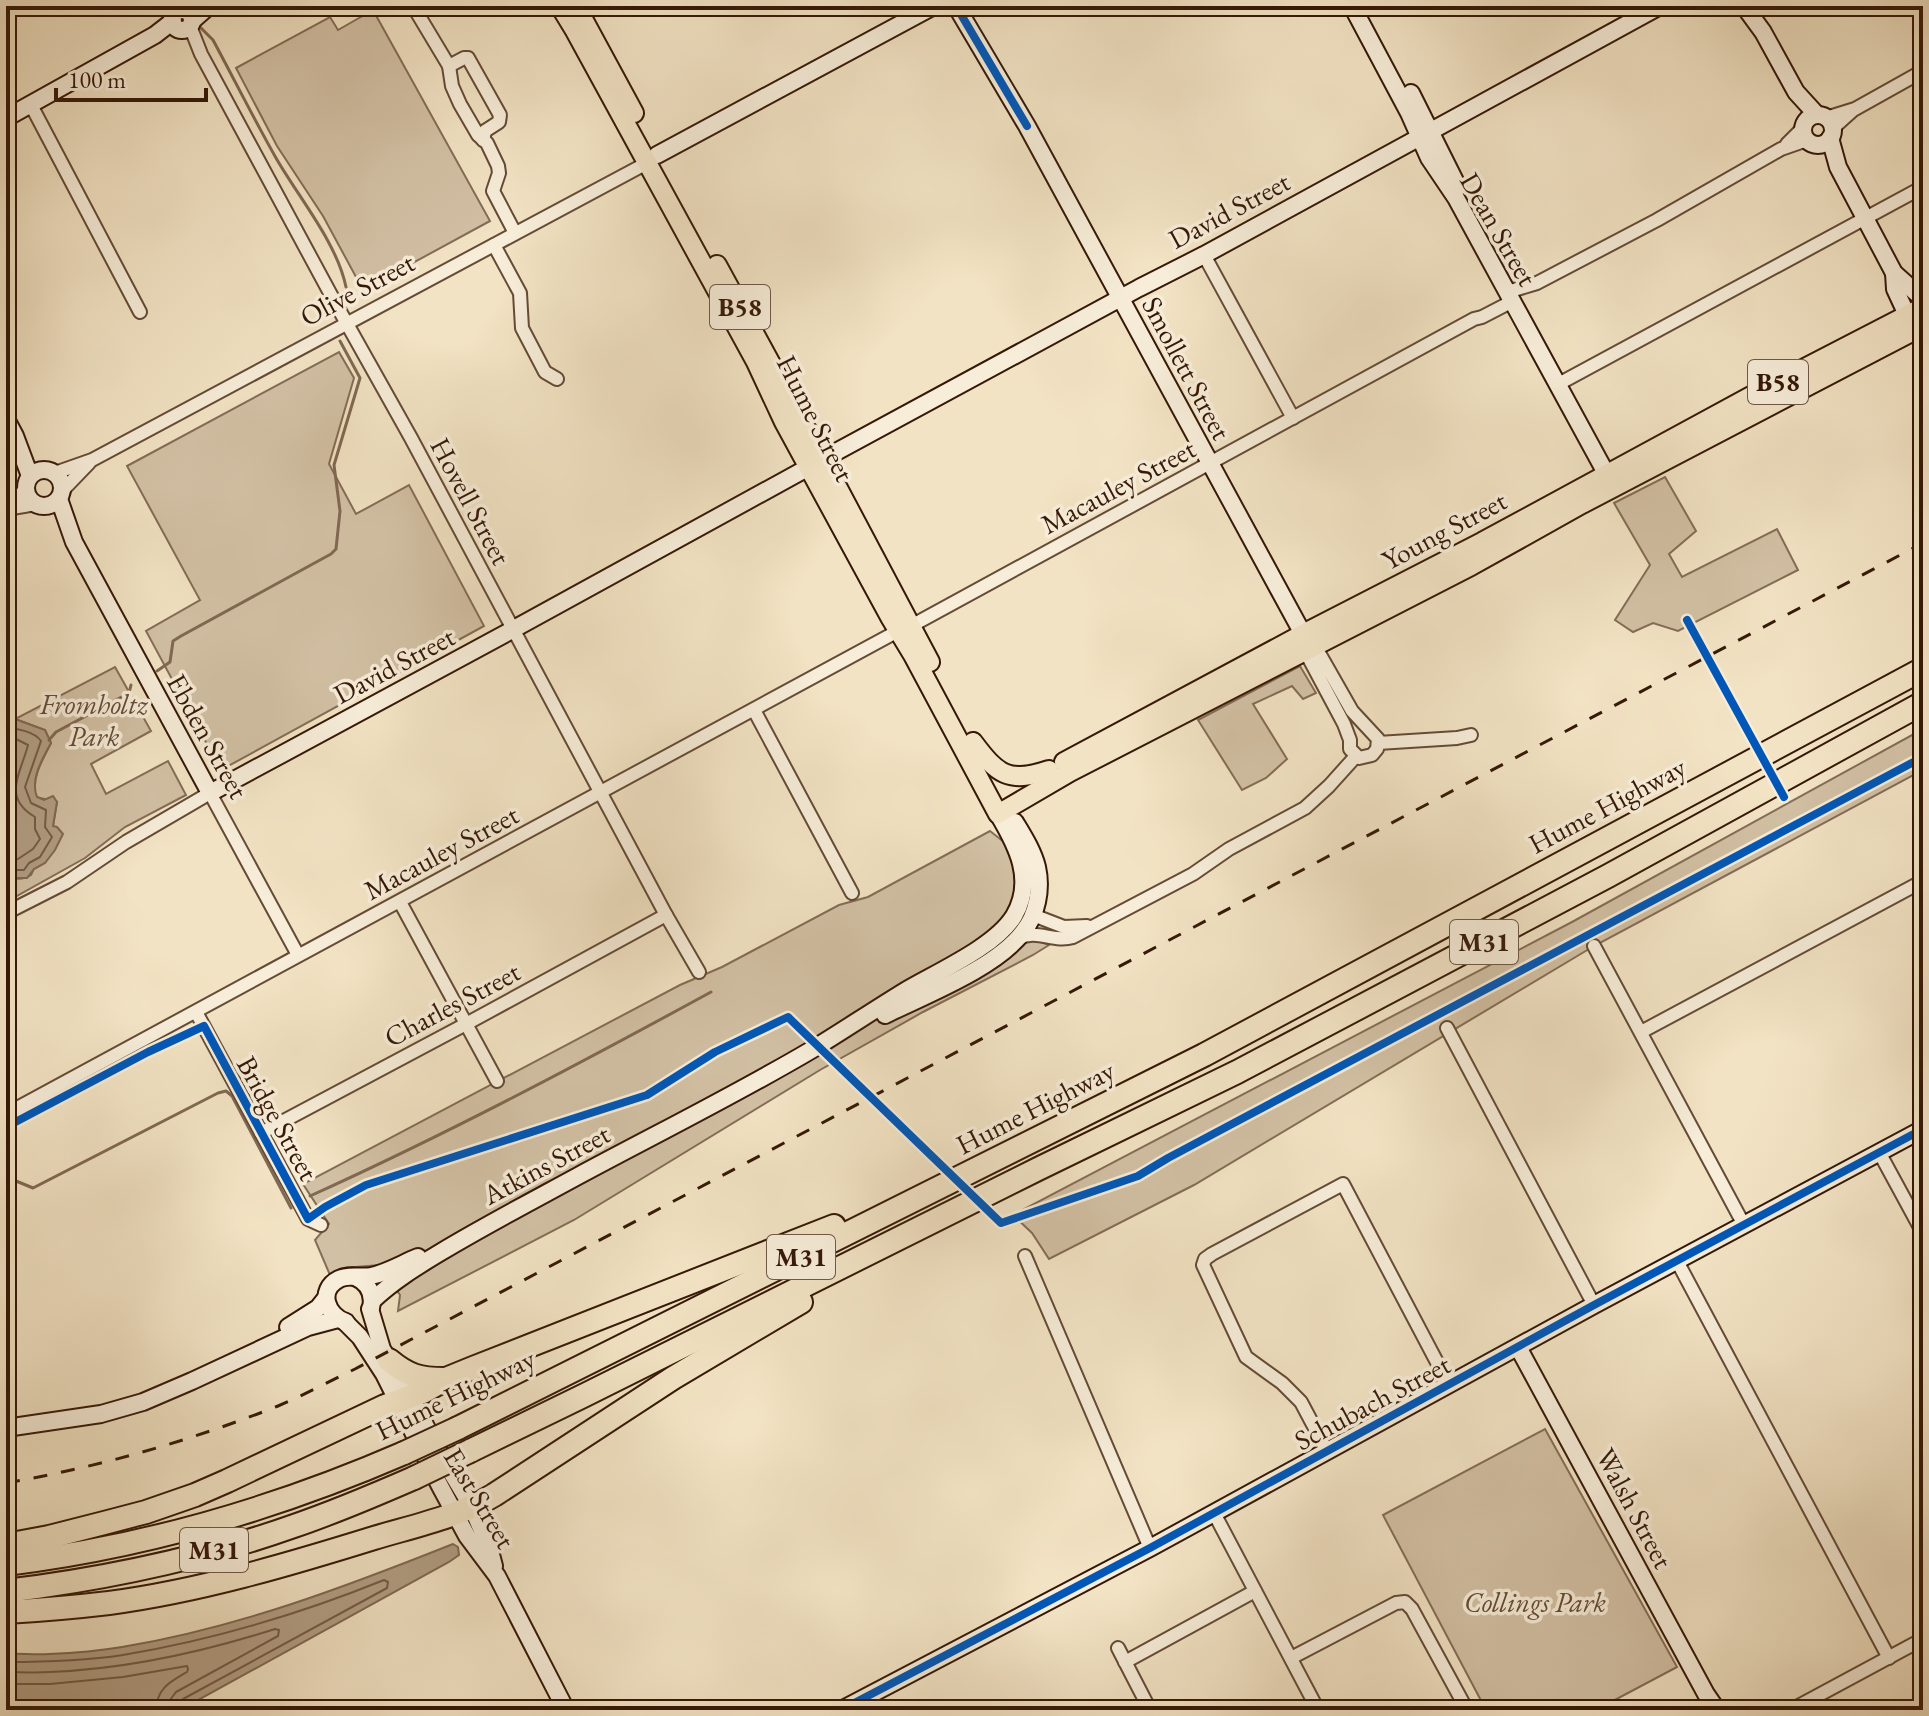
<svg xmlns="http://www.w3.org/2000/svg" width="1929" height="1716" font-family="'EB Garamond',serif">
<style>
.green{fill:#d2c0a4;stroke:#846c56;stroke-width:2}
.water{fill:#b29e84;stroke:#806852;stroke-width:2}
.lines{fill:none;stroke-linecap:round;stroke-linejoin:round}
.shore{stroke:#745b46;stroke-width:2}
.stream{stroke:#806852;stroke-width:3}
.street-casing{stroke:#644b36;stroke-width:16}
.secondary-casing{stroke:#351807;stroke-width:20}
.primary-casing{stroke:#351807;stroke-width:22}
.highway-casing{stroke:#351807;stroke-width:26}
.street{stroke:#f7edd9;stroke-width:12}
.secondary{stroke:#f7edd9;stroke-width:16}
.primary{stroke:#f2e3c4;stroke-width:18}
.highway{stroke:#f2e3c4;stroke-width:22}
.rail{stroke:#351807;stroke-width:3;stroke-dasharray:14 14;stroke-linecap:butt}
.highway-bridge-casing{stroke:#351807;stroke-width:26;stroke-linecap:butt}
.highway-bridge{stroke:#f2e3c4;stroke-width:22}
.cycleway-casing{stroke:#f7edd9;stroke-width:13}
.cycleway{stroke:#0057b8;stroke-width:8}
.labels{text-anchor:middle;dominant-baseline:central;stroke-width:7;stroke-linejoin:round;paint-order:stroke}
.shield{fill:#f7edd9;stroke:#6f5846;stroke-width:2}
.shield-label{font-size:26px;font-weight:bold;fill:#351807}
.street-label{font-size:28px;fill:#351807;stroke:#f7edd9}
.park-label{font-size:28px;font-style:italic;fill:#644a36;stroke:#f7edd9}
</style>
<rect width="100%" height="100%" fill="#f2e3c4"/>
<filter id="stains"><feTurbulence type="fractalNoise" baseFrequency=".0025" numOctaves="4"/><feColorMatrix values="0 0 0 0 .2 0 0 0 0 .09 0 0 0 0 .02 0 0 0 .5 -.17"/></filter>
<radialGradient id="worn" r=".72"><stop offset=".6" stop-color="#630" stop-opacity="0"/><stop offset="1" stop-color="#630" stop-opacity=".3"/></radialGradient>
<g class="green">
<path d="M373,10l117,211 -127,69 -40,-74 -46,-70 -41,-78 94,-51 8,13z"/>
<path d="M339,352l15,26 -25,86 27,50 53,-29 75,141 -263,144 -75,-139 54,-31 -73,-134z"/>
<path d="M1665,477l31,54 -27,23 13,23 95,-48 21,41 -120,61 -25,-8 -20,9 -18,-12 35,-55 -36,-62z"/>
<path d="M1300,666l16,27 -13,6 -11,-13 -39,18 34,55 -21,19 -24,12 -44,-70z"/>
<path d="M115,667l36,64 -60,33 15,30 62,-33 18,34 -61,32 -40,31 -79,44v-24c9,0 17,3 25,-3l22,-49 4,-24 -21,-5c-6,-17 7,-38 15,-54l-6,-13 -30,-11z"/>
<path d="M1923,729v41l-329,176 -400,239 -145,74 -17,-26 -19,-18 559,-293z"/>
<path d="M990,831l14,11 11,27 1,10 -2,24 -15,23 50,19 -16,10 -110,57 -103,58 -246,150 -176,91 2,-16 -21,-30 -35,3 -14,7 -15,-35 14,-16 -26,-40 377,-199 42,-18 117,-62 29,-8z"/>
<path d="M1545,1429l132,238 -81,43h-110l-103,-195z"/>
</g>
<g class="water">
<path d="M15,719l30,11 6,13c-9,16 -21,37 -14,54l7,3 9,-4 4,6 -4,24 4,1 6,7 -8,16 -10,13 -11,6 -7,9h-21v-158z"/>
<path d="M453,1544l5,3 1,8 -10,7 -269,148h-174v-56c14,-1 28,1 43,0 24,-1 49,-3 73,-7 115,-19 223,-60 331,-103z"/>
</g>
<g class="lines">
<g class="shore">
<path d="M6,728c11,0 29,4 35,13l-16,46 6,16 15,7 -1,17 7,10 -12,20 -11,6 -5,7h-18"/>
<path d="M6,738h8l14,7c-7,28 -27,52 7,72v12l5,10 -7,10 -15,10 -12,1"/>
<path d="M6,1662c39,0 78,-1 117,-7 89,-15 177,-41 261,-75l4,2 -1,6 -204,111 -4,5 -1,6"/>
<path d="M6,1672c14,0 29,1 44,0 76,-3 153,-20 225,-43l4,1 -1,6 -102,56 -6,8 -2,10"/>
<path d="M6,1684h44l73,-7 64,-11 1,3 -1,3c-17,10 -30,16 -31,38"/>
</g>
<g class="stream">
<path d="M200,27l13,13c21,39 41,79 63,118 23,40 61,85 70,129"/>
<path d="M157,671l13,-9 3,-21 8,-5 150,-82 5,-5 4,-38 -6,-46 26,-87 -20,-37"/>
<path d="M49,740l7,-8 73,-39 2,-8"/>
<path d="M6,1163l10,18 17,7 185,-95 8,-2 6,5 59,112"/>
<path d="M310,1196c137,-62 269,-132 401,-204"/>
</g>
<defs>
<g id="street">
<path d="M171,6l3,9"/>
<path d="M416,11l33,55 3,20 8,18 18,31 9,8 11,23 1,7 -6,18 22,42"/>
<path d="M190,26l11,28 136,252 74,132 255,477 33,57"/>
<path d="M449,66l15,-8h4l32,57 -1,7 -14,9 -2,9"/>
<path d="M31,105l109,207"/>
<path d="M1826,118l29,-9 68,-38"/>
<path d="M1832,129l20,-18"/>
<path d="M1787,144l16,-16"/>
<path d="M494,245l26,48 2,35 23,44 12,7"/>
<path d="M1204,255l89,163"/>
<path d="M1514,290l23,-7 120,-63 124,-71 26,-9"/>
<path d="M1564,381l359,-194"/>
<path d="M55,473l37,-13 555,-297"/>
<path d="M62,491l27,-28"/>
<path d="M6,507l20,-18"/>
<path d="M6,509l30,-5"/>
<path d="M911,626l563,-307 8,-2 29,-15"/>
<path d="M1305,651l39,73 6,16v9l9,9 13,-3 5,-6 1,-10 -26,-28 -37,-65"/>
<path d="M754,710l98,183"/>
<path d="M1378,743l79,-5 14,-3"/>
<path d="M400,902l97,179"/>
<path d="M6,913l61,-31 59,-40 84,-49 88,162"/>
<path d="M1033,915l31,12 23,-1"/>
<path d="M1018,939c18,-11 35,4 55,-2l120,-63 36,-25 76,-41 24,-22 27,-30"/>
<path d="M1594,946l150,279"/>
<path d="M196,1012l112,207 13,6"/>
<path d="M1447,1028l147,277"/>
<path d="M1641,1032l282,-151"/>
<path d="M6,1114l892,-483"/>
<path d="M261,1133l205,-109 200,-109"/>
<path d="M1879,1152l44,81"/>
<path d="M1025,1256l125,292"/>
<path d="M1677,1261l212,397"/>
<path d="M1327,1451l-26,-49 -19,-19 -36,-26 -43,-92 2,-6 7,-5 131,-70 106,201"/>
<path d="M1214,1513l104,197"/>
<path d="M1118,1648l32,62"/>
<path d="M1291,1658l105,-55 9,-1 7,7 55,101"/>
<path d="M1125,1662l130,-71"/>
<path d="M1791,1710l132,-71"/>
</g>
<g id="secondary">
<path d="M956,6l71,120 276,508"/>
<path d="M1352,6l57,107 20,45 27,40 151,277"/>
<path d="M1744,6l19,26 33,60 21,23"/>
<circle cx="182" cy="20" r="10"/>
<path d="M192,21l17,-15"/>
<path d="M1411,93l47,94"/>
<circle cx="1818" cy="130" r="15"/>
<path d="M6,118l149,-83 18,-14"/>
<path d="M1830,138l8,29 56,106 29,26"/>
<path d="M657,155l277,-149"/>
<path d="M1894,273l1,16 12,26"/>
<path d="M6,419l9,17 15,40"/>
<path d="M823,459l316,-171 65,-33 456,-249"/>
<circle cx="44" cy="488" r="18"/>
<path d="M59,499l15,43 136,251 302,-163 297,-163"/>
<path d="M885,1015c40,-20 111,-47 138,-83 14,-17 19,-43 14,-65 -4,-16 -13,-30 -22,-45"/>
<path d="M355,1277c14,6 19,17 16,31"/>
<path d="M372,1301c21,-20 44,-34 69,-49 45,-27 91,-51 137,-76 78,-42 159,-82 235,-127 31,-19 61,-39 92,-58 32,-19 90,-44 109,-75 21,-36 3,-70 -16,-102"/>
<path d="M370,1309l12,40 28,47 28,54 34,57 17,40 5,19"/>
<path d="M345,1322l15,15 24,37 56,112 27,50 30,40 69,134"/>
<path d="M346,1322c-19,-6 -29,-32 -7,-43 9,-5 22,-1 32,-3 16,-3 32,-13 47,-19"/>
<path d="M288,1327l30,-19 8,-10"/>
<path d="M1518,1347l188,347 11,16"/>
<path d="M6,1428l95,-14 42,-12 49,-21 116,-54 30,-8"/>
<path d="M841,1710l309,-162 444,-243 329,-176"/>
</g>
<g id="primary">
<path d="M560,6l14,23 182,333 28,60 106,195 23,38 85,159 72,-42 401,-206 111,-62 341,-178"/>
<path d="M576,6l58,107"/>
<path d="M717,265l96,176 117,221"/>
<path d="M973,742c24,32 35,42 76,28"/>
<path d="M1064,762l239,-128 179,-92 284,-154 157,-81"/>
</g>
<g id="highway">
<path d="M389,1360c19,16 31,19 55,19"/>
<path d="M458,1428l746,-373 719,-386"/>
<path d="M470,1451l113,-55 455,-227 199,-97 371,-196 315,-173"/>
<path d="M6,1545l43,-8 55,-14 42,-11 49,-17 32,-14 158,-75 38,-14 23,-13 27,-11 361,-142"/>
<path d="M6,1564c140,-17 269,-55 398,-111"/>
<path d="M6,1591c98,-12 195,-32 288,-65 41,-14 81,-31 120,-48"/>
<path d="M6,1612c34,-2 69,-5 103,-9 90,-12 178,-38 265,-65 40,-12 84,-21 120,-43l179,-117 128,-76"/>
</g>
</defs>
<use href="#street" class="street-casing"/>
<use href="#secondary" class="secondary-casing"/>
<use href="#primary" class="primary-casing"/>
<use href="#highway" class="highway-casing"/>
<use href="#street" class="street"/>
<use href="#secondary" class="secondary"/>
<use href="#primary" class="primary"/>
<use href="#highway" class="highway"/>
<path class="rail" d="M6,1483c93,-16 184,-42 272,-77 26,-11 52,-25 77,-37l1568,-826"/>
<defs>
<g id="highway-bridge">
<path d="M404,1453l54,-25"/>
<path d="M414,1478l56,-27"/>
</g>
</defs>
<use href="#highway-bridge" class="highway-bridge-casing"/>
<use href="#highway-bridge" class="highway-bridge"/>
<defs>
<g id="cycleway">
<path d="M956,6l71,120"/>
<path d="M1687,620l97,177"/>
<path d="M6,1127l142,-75 56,-26 104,193 17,-12 41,-22 281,-90 68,-43 73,-35 213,206 137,-47 30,-18 755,-401"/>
<path d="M841,1710l309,-162 444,-243 329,-176"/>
</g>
</defs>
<use href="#cycleway" class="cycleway-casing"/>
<use href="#cycleway" class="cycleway"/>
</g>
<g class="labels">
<g class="shield">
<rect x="710" y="285" width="60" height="44" rx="6"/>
<rect x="1748" y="360" width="60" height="44" rx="6"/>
<rect x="1450" y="920" width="68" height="44" rx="6"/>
<rect x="767" y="1235" width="68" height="44" rx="6"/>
<rect x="180" y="1528" width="68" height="44" rx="6"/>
</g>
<g class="shield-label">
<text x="740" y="307">B58</text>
<text x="1778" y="382">B58</text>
<text x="1484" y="942">M31</text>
<text x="801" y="1257">M31</text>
<text x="214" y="1550">M31</text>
</g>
<g class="street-label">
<text transform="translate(1229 210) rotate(-28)">David Street</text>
<text transform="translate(1499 229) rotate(60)">Dean Street</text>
<text transform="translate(357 289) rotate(-28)">Olive Street</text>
<text transform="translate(1187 368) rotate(62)">Smollett Street</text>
<text transform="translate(816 418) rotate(63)">Hume Street</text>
<text transform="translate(1118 486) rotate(-28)">Macauley Street</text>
<text transform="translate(471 501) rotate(62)">Hovell Street</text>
<text transform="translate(1444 530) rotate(-28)">Young Street</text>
<text transform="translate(394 665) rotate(-28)">David Street</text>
<text transform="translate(208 736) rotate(61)">Ebden Street</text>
<text transform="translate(1607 805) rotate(-28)">Hume Highway</text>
<text transform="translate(441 852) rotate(-28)">Macauley Street</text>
<text transform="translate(452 1004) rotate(-28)">Charles Street</text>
<text transform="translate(1035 1107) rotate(-27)">Hume Highway</text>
<text transform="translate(278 1118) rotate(61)">Bridge Street</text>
<text transform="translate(546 1164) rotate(-28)">Atkins Street</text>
<text transform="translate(455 1394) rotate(-26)">Hume Highway</text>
<text transform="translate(1372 1402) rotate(-28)">Schubach Street</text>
<text transform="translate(480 1498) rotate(59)">East Street</text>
<text transform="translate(1635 1508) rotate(62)">Walsh Street</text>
</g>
<g class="park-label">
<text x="94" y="704">Fromholtz<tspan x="94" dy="32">Park</tspan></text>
<text x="1535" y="1602">Collings Park</text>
</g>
</g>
<rect width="1929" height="1716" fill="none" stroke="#f2e3c4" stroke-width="32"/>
<rect x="8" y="8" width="1913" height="1700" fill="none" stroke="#351807" stroke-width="4"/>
<rect x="16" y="16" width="1897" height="1684" fill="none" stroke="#351807" stroke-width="2"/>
<path d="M56 88v12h150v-12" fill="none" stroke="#351807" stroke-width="4"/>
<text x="68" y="88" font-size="24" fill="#351807" stroke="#f7edd9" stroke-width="6" paint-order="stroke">100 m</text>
<rect width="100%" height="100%" filter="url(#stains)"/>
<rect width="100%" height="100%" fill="url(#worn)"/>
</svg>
